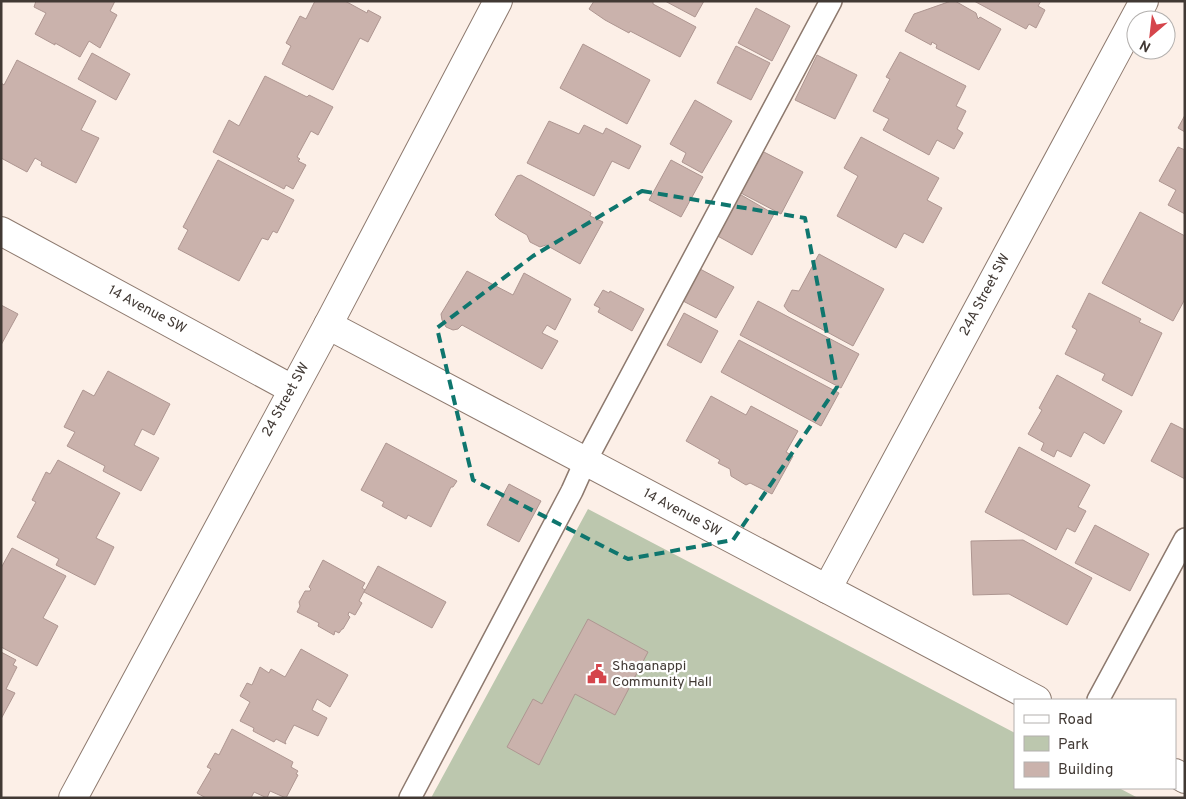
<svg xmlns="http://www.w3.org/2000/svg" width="1186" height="799" font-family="Overpass,sans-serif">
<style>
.green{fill:#bcc7ae}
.building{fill:#cab2ac;stroke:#ae9691}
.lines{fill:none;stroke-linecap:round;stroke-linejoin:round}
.service-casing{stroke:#8d796e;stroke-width:24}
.minor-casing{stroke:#8d796e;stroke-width:30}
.service{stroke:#fff;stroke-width:21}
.minor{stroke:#fff;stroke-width:28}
.marked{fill:none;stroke:#0f766e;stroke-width:4;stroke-dasharray:10 6;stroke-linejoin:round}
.labels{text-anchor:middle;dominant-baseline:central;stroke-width:4.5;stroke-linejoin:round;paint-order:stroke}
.street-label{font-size:14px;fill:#413934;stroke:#fff}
.poi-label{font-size:14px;fill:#413934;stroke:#fff;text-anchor:start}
</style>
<rect width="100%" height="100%" fill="#fcefe7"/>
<path class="green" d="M588,509l427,224v55h104l19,10h-707z"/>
<g class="building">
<path d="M36,1h79l-5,10 7,4 -17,33 -11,-7 -9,16 -25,-14v2l-20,-11 11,-21 -12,-6z"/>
<path d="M315,1h30l22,12 1,-3 13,7 -13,25 -8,-4 -27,52 -51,-26 9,-18 -5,-3 14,-27 6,3z"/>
<path d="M594,1h59v3l43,23 -16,30 -50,-26 -1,2 -24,-13 -16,-11z"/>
<path d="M665,1h39l-9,16z"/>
<path d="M951,1h4l21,12 2,6 2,-2 21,12 -22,41 -43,-22 1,-3 -5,-3 -1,3 -26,-14 9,-17z"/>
<path d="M974,1h67l-3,5 7,4 -9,18 -7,-4 -3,5z"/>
<path d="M756,8l34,18 -18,35 -34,-18z"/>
<path d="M583,44l67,36 -23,44 -67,-36z"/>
<path d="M736,46l34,17 -19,37 -34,-17z"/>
<path d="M900,52l66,34 -10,20 10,5 -9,18 6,4 -9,16 -17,-9 -8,15 -46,-25 6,-11 -16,-8 17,-32 -4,-2z"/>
<path d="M92,53l38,21 -14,26 -38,-21z"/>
<path d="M817,55l40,20 -22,44 -40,-19z"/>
<path d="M17,60l79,41 -15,29 18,8 -23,45 -35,-18 1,-3 -7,-4 -8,14 -26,-14v-75l3,2z"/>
<path d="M265,76l42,21 2,-2 24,12 -15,28 -7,-4 -14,26 3,2 -2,2 8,4 -13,24 -7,-4 -2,4 -71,-37 16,-32 10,6z"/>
<path d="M695,100l37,21 -30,52 -20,-11 4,-9 -16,-9z"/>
<path d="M1185,115v17l-7,-4z"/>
<path d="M549,121l30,13 5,-9 19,9 3,-6 35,18 -12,23 -17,-8 -18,35 -67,-33z"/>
<path d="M861,137l78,41 -12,22 15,8 -19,35 -19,-10 -8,15 -59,-32 21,-40 -14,-8z"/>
<path d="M1178,147l7,3v64l-17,-9 8,-15 -17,-9z"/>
<path d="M758,149l45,23 -22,42 -44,-23z"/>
<path d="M218,160l76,40 -17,33 -4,-2 -5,9 -6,-2 -23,43 -61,-32 10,-19 -5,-3z"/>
<path d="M671,160l32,17 -22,40 -32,-17z"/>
<path d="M521,175l70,38 -1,3 13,6 -23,42 -34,-19 -6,2 -10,-5 -3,-7 -28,-16 -4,-4 22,-39z"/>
<path d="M736,192l38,22 -22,41 -38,-21z"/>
<path d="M1140,212l45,24v63l-12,22 -71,-38z"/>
<path d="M819,254l65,35 -31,57 -65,-35 -4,-5 8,-16 7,1z"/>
<path d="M700,269l34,18 -18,31 -33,-17z"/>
<path d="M467,271l46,24 11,-22 47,26 -16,31 -8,-5 -5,8 16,8 -16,28 -80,-44 -4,4 -5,1 -7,-3 -4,-7 -1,-6z"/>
<path d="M603,290l6,3 1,-2 34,18 -12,22 -34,-19 2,-4 -6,-3z"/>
<path d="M1089,293l52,26 -2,3 23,11 -30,63 -30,-16 3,-6 -40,-20 12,-24 -5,-3z"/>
<path d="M758,301l101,53 -18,34 -101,-53z"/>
<path d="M1,305l17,9 -17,31z"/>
<path d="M684,313l34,18 -17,32 -34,-18z"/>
<path d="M739,340l100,53 -18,33 -100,-54z"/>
<path d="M108,371l62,33 -16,31 -12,-6 -8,16 25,13 -18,33 -38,-20 2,-5 -38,-20 8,-14 -11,-5 19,-37 11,6z"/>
<path d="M1057,375l65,36 -18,33 -20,-12 -13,25 -14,-7 -3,7 -13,-7 3,-7 -16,-9 14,-24 -3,-2z"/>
<path d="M711,396l35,19 5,-9 47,25 -12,21 7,4 -21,38 -22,-11 -4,2 -15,-9 -1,-7 -12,-6 2,-3 -34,-19z"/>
<path d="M1171,423l14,7v49l-34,-18z"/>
<path d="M386,443l71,38 -4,6h-2l-20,40 -23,-12 -2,4 -24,-13 2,-4 -23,-12z"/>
<path d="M1019,447l71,38 -12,22 8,4 -11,21 -8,-4 -11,22 -71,-38z"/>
<path d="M58,460l62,33 -24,45 18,9 -19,38 -39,-20 3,-6 -42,-22 19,-35 -4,-2 14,-28 4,2z"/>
<path d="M509,484l32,17 -22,41 -32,-17z"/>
<path d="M1095,525l54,29 -19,37 -55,-28z"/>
<path d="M1023,540l69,38 -25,47 -58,-31 -36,1 -2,-54z"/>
<path d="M12,548l54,28 -23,42 15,8 -21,40 -36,-19v-79z"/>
<path d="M323,560l42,23 -3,5 3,2 -6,11 3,2 -7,12 -6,-3 -1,3 2,2 -7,12h-1l-3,4 -4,-2 -1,4 -16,-9 1,-3 -22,-11 3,-6 -1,-4 6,-11h5l1,-2 -2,-2z"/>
<path d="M378,566l68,36 -14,26 -68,-36z"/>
<path d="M588,619l60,33 -33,63 -40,-21 -36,71 -32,-18 26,-48 9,5z"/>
<path d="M301,649l47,26 -18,32 -13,-8 -5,11 15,8 -9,18 -24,-11 -9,17 1,2 -10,-5 -2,3 -21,-11 1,-3 -14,-7 10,-19 -10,-6 7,-13 5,2 8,-18 9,6 2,-4 14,8z"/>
<path d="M1,652l15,8 -3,5 4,2 -11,22 9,4 -14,26z"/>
<path d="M232,729l61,33 -2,5 7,4 -2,3 2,1 -12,23 -16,-7 -3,7 -13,-6 -3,6h-45l-9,-5 14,-24 -4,-2 8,-14 4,2z"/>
</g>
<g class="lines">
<defs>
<g id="service">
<path d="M1098,700l87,-161"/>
<path d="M410,798l162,-307 13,-29 246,-461"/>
</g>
<g id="minor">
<path d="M1,231l291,158"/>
<path d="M328,325l709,375"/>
<path d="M827,589l317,-588"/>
<path d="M1175,773l10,6"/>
<path d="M73,798l255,-473 170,-324"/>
</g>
</defs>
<use href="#service" class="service-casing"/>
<use href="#minor" class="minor-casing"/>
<use href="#service" class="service"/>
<use href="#minor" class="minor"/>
</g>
<path class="marked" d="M642,191l163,27 32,169 -104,153 -105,19 -155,-79 -36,-152 96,-72z"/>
<defs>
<symbol id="civic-bare" viewBox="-9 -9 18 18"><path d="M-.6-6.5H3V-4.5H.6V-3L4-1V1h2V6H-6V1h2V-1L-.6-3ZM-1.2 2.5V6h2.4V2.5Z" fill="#d5454b" stroke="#fff" stroke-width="2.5" paint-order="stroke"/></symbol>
</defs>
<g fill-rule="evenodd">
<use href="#civic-bare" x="583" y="660" width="28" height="28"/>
</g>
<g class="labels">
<g class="street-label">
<text transform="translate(985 295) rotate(-62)">24A Street SW</text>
<text transform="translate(147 310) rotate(28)">14 Avenue SW</text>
<text transform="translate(286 400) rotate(-61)">24 Street SW</text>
<text transform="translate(682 513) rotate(28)">14 Avenue SW</text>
</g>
<g class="poi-label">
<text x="612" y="666">Shaganappi<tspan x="612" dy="16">Community Hall</tspan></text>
</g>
</g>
<rect width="1186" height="799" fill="none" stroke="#413934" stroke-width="5"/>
<rect x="1014" y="699" width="162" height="90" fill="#ffffff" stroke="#b3b0ae"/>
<rect x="1024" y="715" width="25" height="8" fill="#ffffff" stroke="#b3b0ae"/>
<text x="1058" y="724" font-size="15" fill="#413934">Road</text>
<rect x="1024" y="736" width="25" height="15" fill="#bcc7ae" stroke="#b3b0ae"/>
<text x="1058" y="749" font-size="15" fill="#413934">Park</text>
<rect x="1024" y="762" width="25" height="15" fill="#cab2ac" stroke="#b3b0ae"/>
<text x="1058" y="774" font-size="15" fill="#413934">Building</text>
<g transform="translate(1151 35) rotate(208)"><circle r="24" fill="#ffffff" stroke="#b3b0ae"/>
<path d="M0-4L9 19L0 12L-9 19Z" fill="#d5454b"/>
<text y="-8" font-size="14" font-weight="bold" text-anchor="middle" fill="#413934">N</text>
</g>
</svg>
